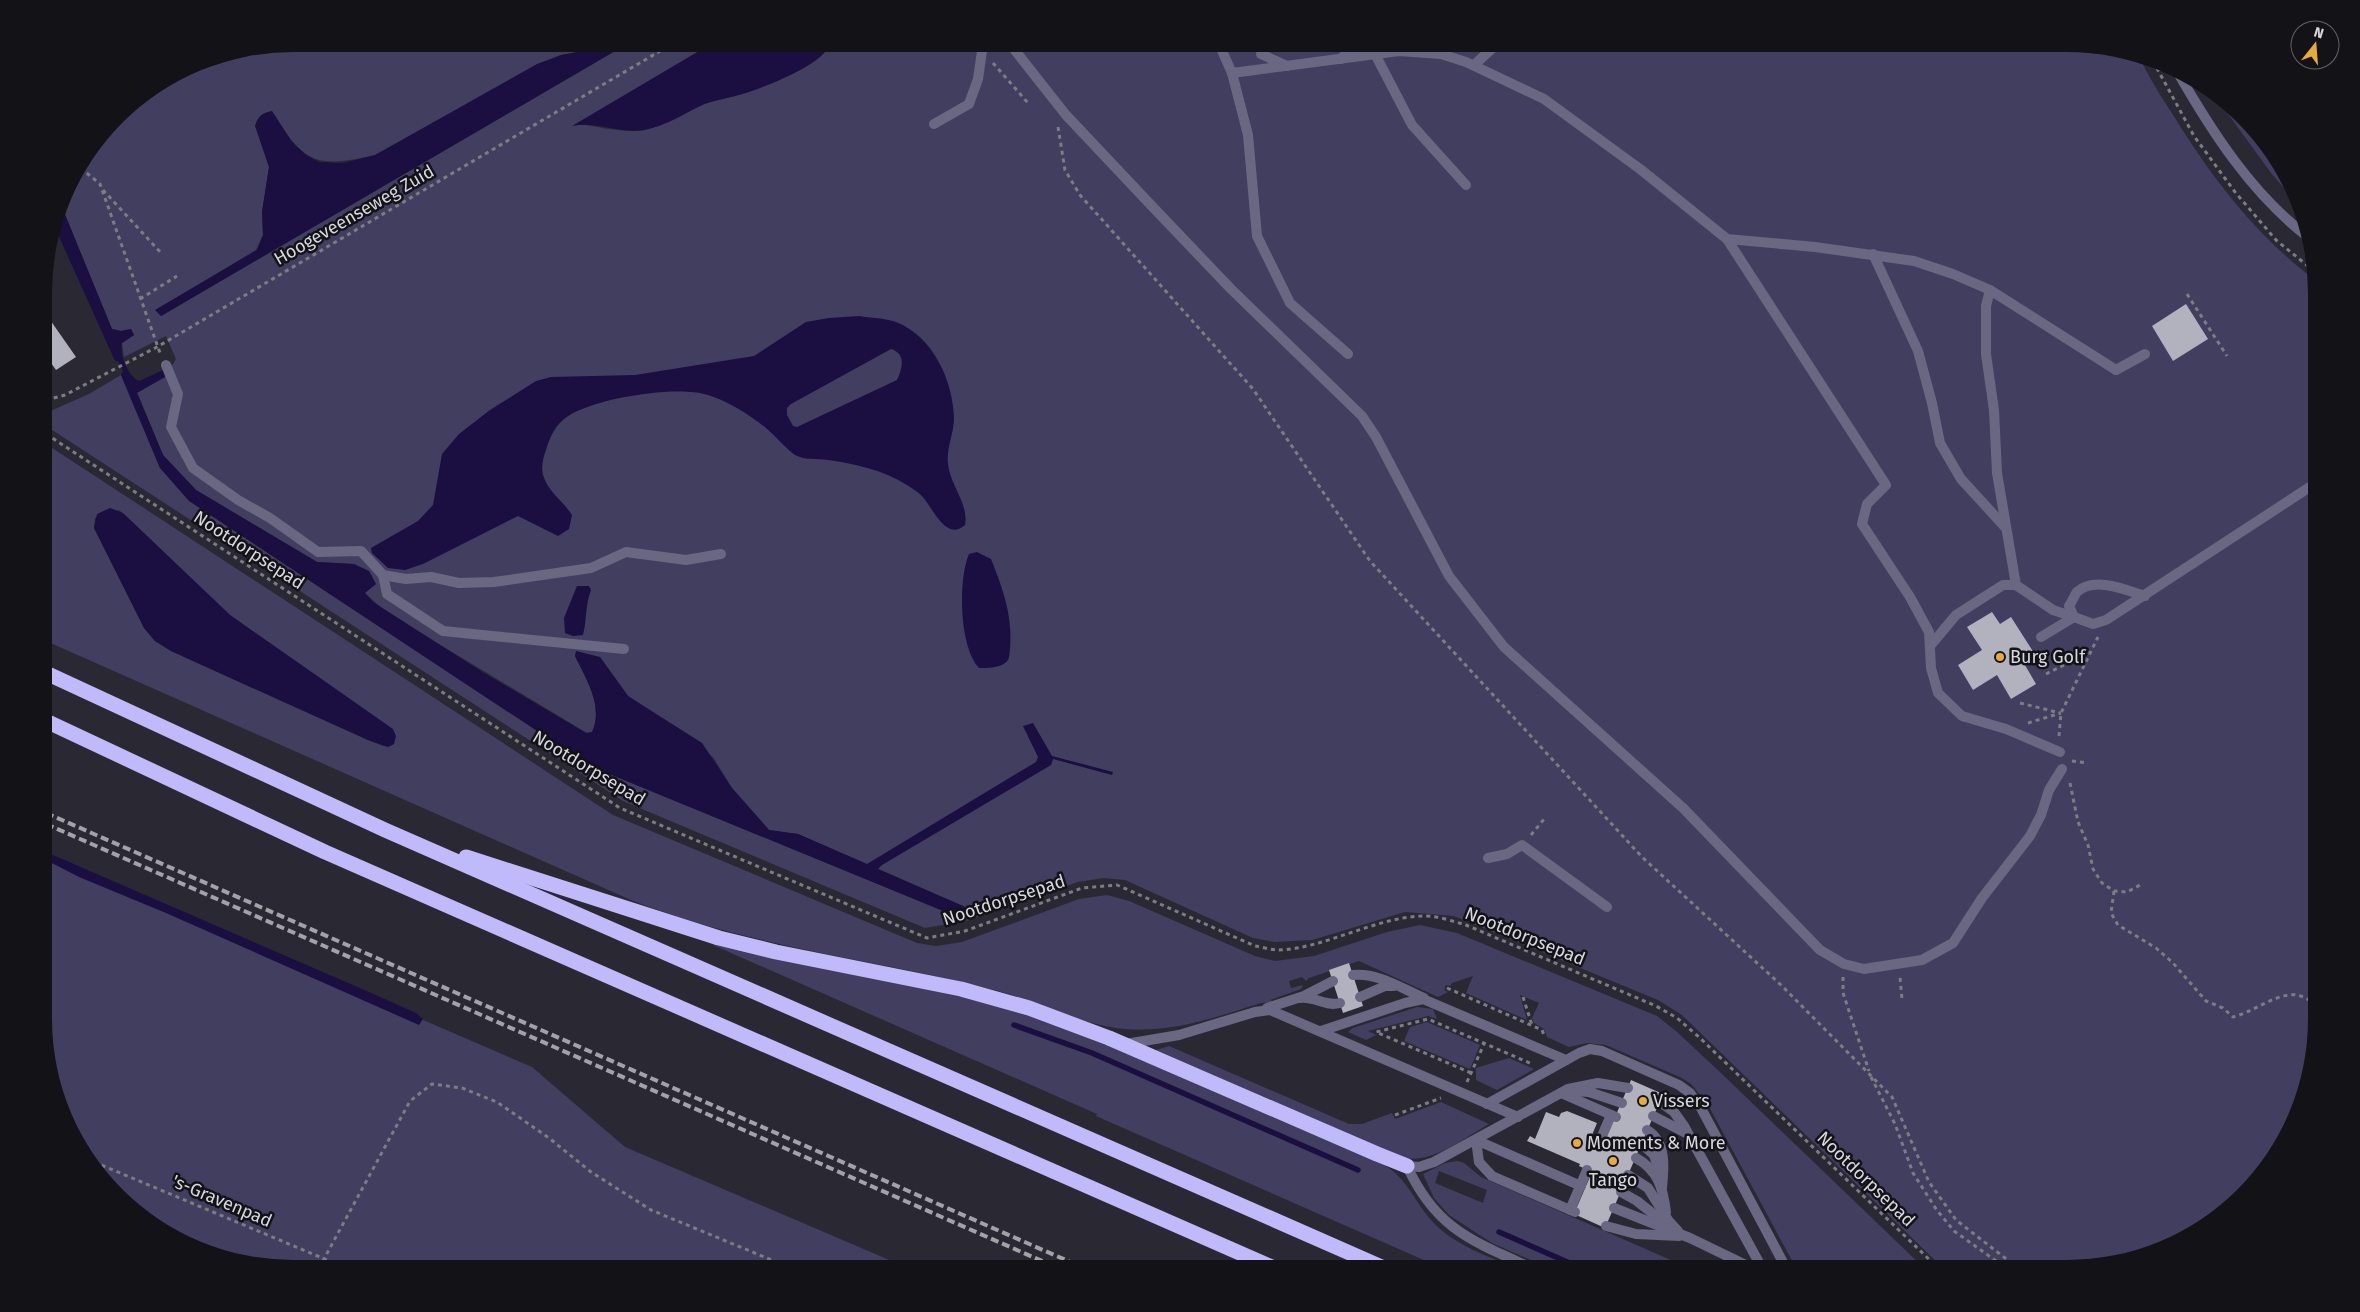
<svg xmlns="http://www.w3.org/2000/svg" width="2360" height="1312" font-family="'Fira Sans',sans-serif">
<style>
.green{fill:#423e5f;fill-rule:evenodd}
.water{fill:#1b0e40;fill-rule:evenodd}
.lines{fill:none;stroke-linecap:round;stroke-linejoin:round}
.stream{stroke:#1b0e40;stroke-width:5.5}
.building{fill:#b2b1be}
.path{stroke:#7c7c85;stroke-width:3;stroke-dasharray:4 4;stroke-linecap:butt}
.service{stroke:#696781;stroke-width:10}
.minor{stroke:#696781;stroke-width:10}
.motorway{stroke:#c0bafa;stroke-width:15}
.rail{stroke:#a2a2a9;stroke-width:4;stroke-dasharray:8 4;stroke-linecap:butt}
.poi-dot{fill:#e9ab38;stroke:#131217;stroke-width:2}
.labels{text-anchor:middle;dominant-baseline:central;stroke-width:5;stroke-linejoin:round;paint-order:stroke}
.street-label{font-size:18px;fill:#d7d7de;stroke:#131217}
.poi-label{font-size:18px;fill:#d7d7de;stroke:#131217;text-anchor:start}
</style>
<rect width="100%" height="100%" fill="#2a2933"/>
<g class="green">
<path d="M294,44h309l-9,5 -33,6 -186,100c-61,14 -70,8 -103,-43l-16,14 13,41 -7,45 1,23 -7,15 -100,60 5,6 466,-272h84l-134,80c20,2 49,10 68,6 22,-5 40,-18 60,-26 12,-5 25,-6 37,-10 21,-7 81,-29 88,-50h1236l65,8 8,4c10,22 23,42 36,62 39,63 82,118 141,163v753l-8,49 -25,60 -29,40 -49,43 -59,29 -64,13h-139l-261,-253 -24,-15 -204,-84 -49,-4 -93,28 -38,2 -21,-4 -128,-58 -22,-2 -25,4 -112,39 -41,7 -302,-127 -577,-375v-13l43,-19 32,-19 39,93 430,298 363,149 14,-4 -4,-5 -165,-72 -29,-4 -37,-42 -19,-31 -85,-61 -28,-39 -25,-1c11,23 29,50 17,76l-5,1 -200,-120 -22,-20 -11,-29 -37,-2 -121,-72 -33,-35 -26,-63 28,-15 11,-18 -10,-23 -42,21 -2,-14 12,-8 -3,-6 -10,2 -9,-2 -50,-121 8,-25 59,-77 69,-43z"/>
<path d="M2213,93l18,13 43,49 25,50 -28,-32z"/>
<path d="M46,444l567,371 304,128 19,3 26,-4 117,-43 28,-4 22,6 126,55 20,5 39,-5 73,-24 33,-7 37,8 200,83 20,16 44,41 203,195h-128l-89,-165 -16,-19 -9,-6 -76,-33 -19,-2 -18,4 -22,-10 -3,-8 -10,-6 -2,-5 7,-15 -19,-8 7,25 -61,-27 7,-17 -21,7 -2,3 -4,-1 -2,5 4,2 -10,5 -79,-36 -50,17 -3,3 -4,-4 -13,4 2,7 12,-3 -2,4 -31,11 4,2 -13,1c-45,14 -88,30 -136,26 -44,-4 -85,-27 -127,-38 -122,-32 -249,-44 -367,-91l-585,-259zM119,510l111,105 30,22 132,109h-9l-15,-6 -197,-89 -16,-10 -11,-13 -50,-100 1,-10z"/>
<path d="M46,857l486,210 93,80 283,121h-614l-65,-8 -60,-25 -40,-29 -43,-49 -23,-43 -17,-64z"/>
<path d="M713,943l232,49 103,28 134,56 202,89c22,12 31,37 47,55 22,25 55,35 84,48h-73l-346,-152 1,-2 -384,-169z"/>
<path d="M1417,1007l16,2 4,10 -9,-3 -60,15 8,4 -10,5 -18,-8 5,-4z"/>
<path d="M1427,1022l53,23 -10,24 -66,-28 6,-14z"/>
<path d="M1169,1046l180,78h13l30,-11 3,6 46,-17 48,22c-25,14 -55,39 -85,34l-248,-108z"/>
<path d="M1509,1058l25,11 -37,21 -21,-10v-12z"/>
<path d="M1458,1161l6,2 17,14 208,91h-140l-57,-25 -43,-28 -15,-17 -11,-24 22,-11zM1439,1171l48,19 -4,13 -48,-20z"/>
</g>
<g class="water">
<path d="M603,44h24l-466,272 -6,-6 102,-60 6,-15 -1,-23 7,-45 -14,-41c3,-10 7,-13 17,-15l20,31 14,13 13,7 24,1 32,-8 162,-91 24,-9 33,-6z"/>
<path d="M711,44h119c-7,21 -67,44 -88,50 -13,4 -26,6 -38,10 -19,9 -38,22 -60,26 -24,4 -47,-9 -72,-4z"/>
<path d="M62,207l50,122 9,2 10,-2 3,6 -12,8c-3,12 6,33 17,38l24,-11 2,7 -28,16 26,62 33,35 121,72 37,2 15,7 7,13 -11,9 8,9 111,71 102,60 6,-1c12,-26 -6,-53 -17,-76l1,-5 24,6 28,39 74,47 30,45 37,42 29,4 69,30 169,-102 2,-5 -15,-31 10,-3 19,33 61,16 -1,3 -59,-16 -2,6 -169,100 -4,4 85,37 5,4 -15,5 -363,-149 -401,-265 -29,-33 -39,-93 2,-4 -5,-10h-3l-59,-131z"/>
<path d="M859,316c11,2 26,2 37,6 37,14 57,59 58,96 0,15 -8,31 -6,46 2,21 21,40 17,61 -19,17 -32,-17 -43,-29 -4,-4 -10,-8 -15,-11 -24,-15 -51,-21 -79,-25 -11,-2 -22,1 -33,-5 -10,-7 -18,-18 -28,-26 -15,-13 -39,-28 -59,-34 -31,-10 -112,3 -140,21 -12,8 -18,20 -22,34 -3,7 -5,18 -3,25 5,17 20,26 29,40l-3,14 -11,7 -40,-20 -95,48 -18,6 -17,-2 -16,-15 -1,-5 47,-27 15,-16 9,-51 17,-20 31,-24 46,-29 15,-4 84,-2 119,-19 52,-34 23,-4zM891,349c16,5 11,20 6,31l-100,47 -4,-1 -6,-11v-7l4,-4z"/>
<path d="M110,508l13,5 107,102 163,114 3,7 -2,8 -6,3 -20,-7 -197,-89 -16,-10 -11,-13 -50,-100 3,-14z"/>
<path d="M977,552l14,7c12,30 22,58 19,90 -1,5 0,11 -5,14 -7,5 -18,5 -26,5 -20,-21 -21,-89 -10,-114z"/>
<path d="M577,586h12l2,4c-6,15 -4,30 -8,45l-10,1 -8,-3 -1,-15z"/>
<path d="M46,852l323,140 47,21 7,6 -4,6 -253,-112 -87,-36 -33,-17z"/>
</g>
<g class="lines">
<g class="stream">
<path d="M1014,1025l78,28 266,117"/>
<path d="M1499,1232l82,36"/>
</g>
</g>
<g class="building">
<path d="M2186,304l22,35 -35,22 -21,-35z"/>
<path d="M46,314l30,43 -20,13 -10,-14z"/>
<path d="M1992,612l8,12 11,-7 23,36 -12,7 14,24 -25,15 -14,-24 -24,15 -15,-25 24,-15 -15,-23z"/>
<path d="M1349,963l14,43 -20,7 -14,-43z"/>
<path d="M1631,1080l32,14 -58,134 -31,-14 18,-42 -13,-6 1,-2 -53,-23 3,-5 5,3 11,-27 13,5 2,-4 6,-2 30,12 -7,17 13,5z"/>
</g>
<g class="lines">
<g class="path">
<path d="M2153,61l41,75 41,56 41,48 38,31"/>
<path d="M993,63l35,40"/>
<path d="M1058,127l7,43 15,25 173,194 117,172 272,296 139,128 111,112 37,85 27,38 62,48"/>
<path d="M79,171l9,3 12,10 60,169"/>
<path d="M103,190l59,64"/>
<path d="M2187,294l40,62"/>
<path d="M140,299l37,-23"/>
<path d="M46,400l19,-5 92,-48 515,-303"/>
<path d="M46,434l574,374 307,130 38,-7 117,-43 35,-3 138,61c7,1 16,4 23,4 45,-1 96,-32 143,-34 14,-1 31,5 45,9l190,81 21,12 23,20 238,230"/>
<path d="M2046,674l44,-22"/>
<path d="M2020,703l40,10"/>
<path d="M2028,723l33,-10"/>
<path d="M2059,736l2,-23 37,-76"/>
<path d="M2072,761l16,2"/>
<path d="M2070,783l8,39 10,23 5,24 9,14 12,8 13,1 15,-8"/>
<path d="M1531,835l14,-17"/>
<path d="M2114,891l-3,22 7,12 38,23 17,15 33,38 17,7 10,9c20,-5 45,-25 64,-22 6,1 13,6 19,8"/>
<path d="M1843,977v16l26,78"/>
<path d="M1900,978l2,21"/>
<path d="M1447,988l95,42 2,5"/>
<path d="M1523,997l9,28"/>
<path d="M1471,1073l-95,-41 52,-13 104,45"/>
<path d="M1871,1077l24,47 18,49 23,36 18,22 52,37"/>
<path d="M1467,1082l17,-38"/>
<path d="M1395,1115l46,-17"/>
<path d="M87,1159l259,109"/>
<path d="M319,1268l91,-167 22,-17 30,4 35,14 52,36 42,34 60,38 140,58"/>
</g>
<g class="service">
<path d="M1010,44l56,71 83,88 82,86 131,127 14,21 73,139 55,71 179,161 137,142 24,14 20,5 58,-9 31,-17 29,-45 48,-62 11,-21 8,-25 13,-21"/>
<path d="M1219,44l13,29 16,62 9,101 33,67 58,51"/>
<path d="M1261,54l26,12"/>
<path d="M1375,54l37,71 54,60"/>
<path d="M1341,59l13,-15"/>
<path d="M1474,65l23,-21"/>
<path d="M1232,73l167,-22 42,3 25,8 78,37 96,70 87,70 88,8 99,14 39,13 37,16 126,80 29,-16"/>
<path d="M934,124l35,-20 9,-25 5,-35"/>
<path d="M1727,239l159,246 -19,19 -5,20 48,73 19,35 2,36 7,25 24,23 44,13 54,23"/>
<path d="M1873,254l45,97 14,52 8,40 21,36 44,48"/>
<path d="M1990,290l-4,16v48l8,56 3,63 19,112"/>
<path d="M166,365l12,29 -7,33 22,41 45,32 32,18 48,34 43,-1 22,24 23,4 25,-2 28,6 35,-1 97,-14 35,-16 60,8 35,-6"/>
<path d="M383,575l4,19 56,37 181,18"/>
<path d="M2145,596c-19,-6 -51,-20 -68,-4 -3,4 -5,10 -8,14l5,11 19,7 13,-4 210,-137"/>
<path d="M2041,637l33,-20"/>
<path d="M1930,646l26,-31 47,-30h13l37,25 21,7"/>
<path d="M1488,858l19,-4 15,-9 85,62"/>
<path d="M1353,975c24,-3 50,14 71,23"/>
<path d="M1360,997l25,-11h9"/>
<path d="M1300,998c15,-2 25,9 40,5"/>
<path d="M1267,1008l37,-12 29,-15"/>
<path d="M1321,1031l84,-28 18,-4 143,61"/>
<path d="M1126,1044l53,-9 76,-23 15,-2 248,107"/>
<path d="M1572,1091l17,1 33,11"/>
<path d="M1561,1093l55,24"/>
<path d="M1660,1102l14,10 10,14 78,142"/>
<path d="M1487,1104l92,-51 11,-4 12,2 77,34 11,8 11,15 85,160"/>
<path d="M1653,1116l35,18"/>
<path d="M1647,1130c20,12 17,39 15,58"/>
<path d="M1599,1143l12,-28"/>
<path d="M1642,1144l12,11 5,16"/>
<path d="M1636,1158c22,12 27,30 30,54"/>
<path d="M1407,1166l12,1 15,-5 134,-73 30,-6 30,5"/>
<path d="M1407,1166c29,63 65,75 125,102"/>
<path d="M1628,1175l20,13 20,32 10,11"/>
<path d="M1621,1192l16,9 30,24"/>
<path d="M1614,1208l76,30 62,30"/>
<path d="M1570,1210l17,-40"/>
<path d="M1575,1212l-83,-36 -13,-14 -3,-22 105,46"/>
<path d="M1606,1226l30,8 43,2"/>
</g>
<path class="minor" d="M2177,71c35,61 74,122 131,166"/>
<g class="motorway">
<path d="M46,673l339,157 999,438"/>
<path d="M46,721l279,131 949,416"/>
<path d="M466,857l253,81 57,14 185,37 68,19 80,30 268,116 30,12"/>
</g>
<g class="rail">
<path d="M46,813l1038,455"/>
<path d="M46,824l1012,444"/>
</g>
</g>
<g class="poi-dot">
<circle cx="2000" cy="657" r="5"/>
<circle cx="1643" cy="1101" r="5"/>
<circle cx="1577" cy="1143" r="5"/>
<circle cx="1613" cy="1161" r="5"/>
</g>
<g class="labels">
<g class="street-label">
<text transform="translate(354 215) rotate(-30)">Hoogeveenseweg Zuid</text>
<text transform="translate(249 550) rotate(33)">Nootdorpsepad</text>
<text transform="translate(589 768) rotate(31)">Nootdorpsepad</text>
<text transform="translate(1004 900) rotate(-18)">Nootdorpsepad</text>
<text transform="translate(1525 936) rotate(22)">Nootdorpsepad</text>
<text transform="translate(1866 1179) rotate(44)">Nootdorpsepad</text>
<text transform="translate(222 1201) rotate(23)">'s-Gravenpad</text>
</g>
<g class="poi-label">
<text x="2010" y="657">Burg Golf</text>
<text x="1653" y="1101">Vissers</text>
<text x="1587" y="1143">Moments &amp; More</text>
<text x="1613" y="1180" text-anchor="middle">Tango</text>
</g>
</g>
<path d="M0 0H2360V1312H0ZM293 52H2067A241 241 0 0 1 2308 293V1019A241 241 0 0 1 2067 1260H293A241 241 0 0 1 52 1019V293A241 241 0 0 1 293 52Z" fill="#131217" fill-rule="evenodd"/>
<g transform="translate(2315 45) rotate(17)"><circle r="24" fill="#131217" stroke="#616167"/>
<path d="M0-4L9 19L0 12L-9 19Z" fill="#e9ab38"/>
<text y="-8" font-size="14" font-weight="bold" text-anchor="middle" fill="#d7d7de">N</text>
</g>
</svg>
